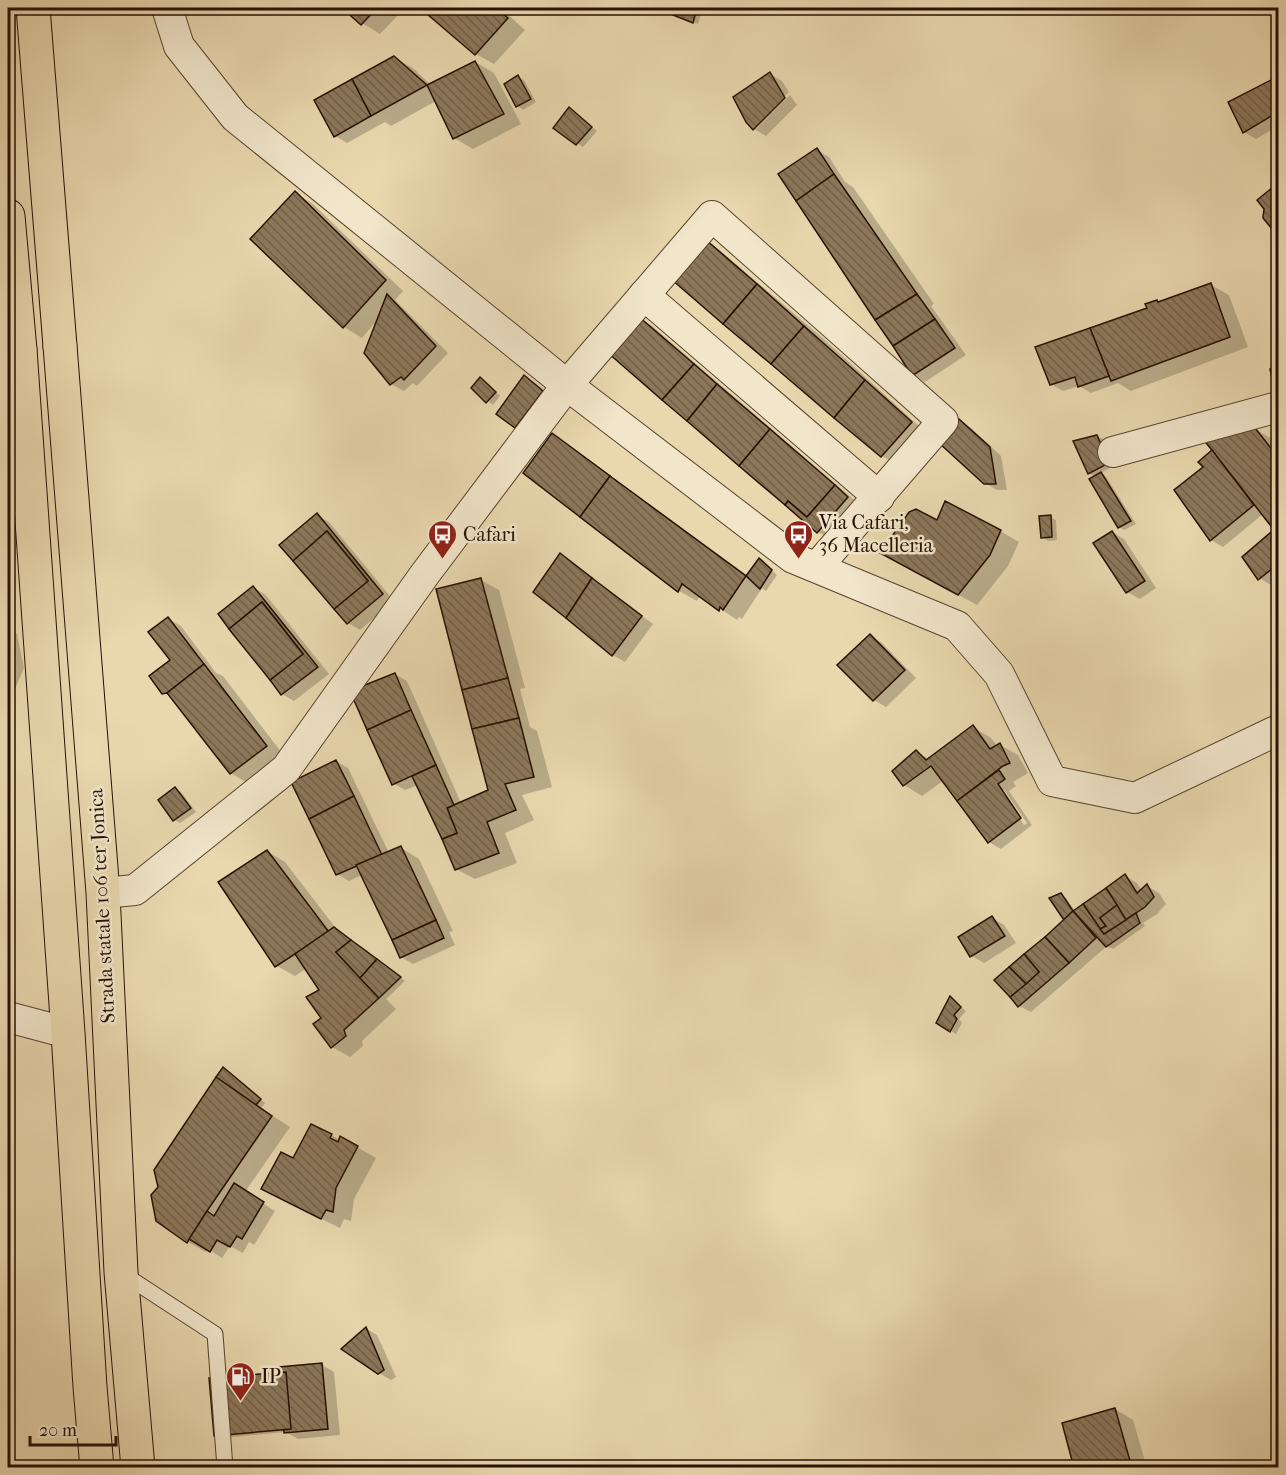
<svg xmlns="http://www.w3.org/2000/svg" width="1286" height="1475" font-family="'IM FELL French Canon',serif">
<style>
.shadow{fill:#0003;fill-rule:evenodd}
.building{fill:url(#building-back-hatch);stroke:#271002;stroke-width:1.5}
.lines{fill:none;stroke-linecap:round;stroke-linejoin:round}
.lane-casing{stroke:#58422d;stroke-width:17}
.street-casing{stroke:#58422d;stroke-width:32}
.primary-casing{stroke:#271002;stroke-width:35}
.highway-casing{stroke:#271002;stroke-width:35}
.lane{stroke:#f1e5ca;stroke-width:15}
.street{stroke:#f1e5ca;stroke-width:30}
.primary{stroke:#e9d7ae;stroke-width:33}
.highway{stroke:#e9d7ae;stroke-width:33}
.labels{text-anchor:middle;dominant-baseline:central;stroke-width:5;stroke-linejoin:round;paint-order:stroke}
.poi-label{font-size:20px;fill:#271002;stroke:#f1e5ca;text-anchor:start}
.street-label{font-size:20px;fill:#271002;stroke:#f1e5ca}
</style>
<defs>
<pattern id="building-back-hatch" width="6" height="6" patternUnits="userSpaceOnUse" patternTransform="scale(1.5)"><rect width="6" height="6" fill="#8c775b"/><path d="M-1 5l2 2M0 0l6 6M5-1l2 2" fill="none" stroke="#726049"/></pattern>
</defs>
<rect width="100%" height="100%" fill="#e9d7ae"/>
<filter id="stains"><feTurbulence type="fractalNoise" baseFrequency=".00333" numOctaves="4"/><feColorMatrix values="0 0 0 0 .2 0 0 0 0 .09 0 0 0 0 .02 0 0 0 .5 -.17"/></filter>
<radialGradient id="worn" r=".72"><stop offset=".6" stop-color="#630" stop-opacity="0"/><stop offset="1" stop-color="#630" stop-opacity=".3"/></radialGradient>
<g class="shadow">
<path d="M344,8h61l-25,26 -18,-11z"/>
<path d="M422,8h79l24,22 -31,34 -18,-10z"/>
<path d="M677,8h26l-5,16 -23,-10z"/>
<path d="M394,58l19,10 18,17 44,-23 19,11 27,51 -48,25 -19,-11 -18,-37 -45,25 -6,-4 -38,21 -12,-7z"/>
<path d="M770,74l12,7 7,11 -33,33v4l34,-34 7,10 -31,31 -12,-7z"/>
<path d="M518,77l6,3 12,22 -13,8 -5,-4 -12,-21z"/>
<path d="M1273,81l5,3v42l-22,13 -12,-7z"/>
<path d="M569,109l28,22 -14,16 -28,-20z"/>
<path d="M817,150l12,7 16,25 8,5 81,117 -3,2 35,49 -41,27 -12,-7z"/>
<path d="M1278,184v48l-7,-5 -5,-18 -7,-9z"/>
<path d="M295,193l18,11 90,87 -8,9 53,53 -31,33 -4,-3 -9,8 -13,-7 -12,-66 -17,20 -18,-11z"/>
<path d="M705,241l12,7 106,90 100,92 -29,33 -12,-7 -209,-177z"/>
<path d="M1211,285l18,10 19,52 -117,44 -13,-8 -27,10 -12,-7 -16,5 -12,-7 -14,-36z"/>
<path d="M1278,300v9l-4,-6z"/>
<path d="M639,318l12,7 208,179 -29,35 -12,-7z"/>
<path d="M525,377l12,7 17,15 -27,34 -12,-7z"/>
<path d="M486,382l14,14 -7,9 -20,-17z"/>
<path d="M959,421l12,7 30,28 6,34h-10l-12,-7z"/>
<path d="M1255,429l19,11 4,6v134l-7,5 -12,-7 18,-48 -14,-16 -40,33 -12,-7 -35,-50z"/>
<path d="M1097,436l6,3 11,27 -14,7 6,4 30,47 -12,6 -5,-3 -24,-50 -6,-4z"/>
<path d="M564,442l184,134 11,-16 5,3 13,12 -11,16 -4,-3 -20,31 -3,-2 -2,3 -37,-25 -3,6 -18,-10 -99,-75z"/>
<path d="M317,515l12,7 65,79 -34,29 -12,-7z"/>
<path d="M1050,517l6,3 1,20 -9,1 -6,-4z"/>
<path d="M1000,531l19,11 -11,24 -31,39 -77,-42z"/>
<path d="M1112,532l12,7 32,49 -16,11 -13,-7z"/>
<path d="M560,555l93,69 -28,38 -12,-7 -77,-64z"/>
<path d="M481,580l18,10 26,98 -5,1 10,38 7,4 15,56 -30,8 12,25 -29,13 12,30 -42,16 -19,-10 -38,-84 -13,5 -12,-7 2,-109 12,7 54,122 29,-13z"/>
<path d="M253,588l12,6 64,80 -35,27 -12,-7z"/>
<path d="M169,619l12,7 35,47 7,3 62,81 -36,27 -18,-11 -58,-75 -10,-6 9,-32z"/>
<path d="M8,628l9,6 7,34 -16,37z"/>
<path d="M870,636l12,7 34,35 -30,29 -12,-7z"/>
<path d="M973,727l18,11 7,9 2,-2 18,10 10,18 -15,9 3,4 -7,5 23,34 -31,24 -12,-7 -46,-61 -21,15 -18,-11 -10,-14 22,-19 13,7zM1001,790h3l23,33 -3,2z"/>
<path d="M336,761l12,7 41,85 12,-5 18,11 34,72 -4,1 6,13 -42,19 -12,-7 -39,-82 -13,6 -12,-7z"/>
<path d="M176,789l5,3 15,20 -16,11 -5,-3 -15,-20z"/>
<path d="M267,851l18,11 53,69 30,20 -1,1 38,29 -19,18 10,10 -34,32 1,5 -13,11 -18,-10 -9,-28 -2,-29 -14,-22 -12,8 -18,-10z"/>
<path d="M1125,876l12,7 5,8 5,-5 12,7 7,11 -9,10 -14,9 2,3 -32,23 -6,-3 -76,66 -12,-6 46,-86 -4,-26 5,4 9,13z"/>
<path d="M992,918l12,7 12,18 -32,20 -12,-7 -12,-19z"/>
<path d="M950,998l16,13 -7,8 3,4 -6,11 -18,-11z"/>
<path d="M229,1072l36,31 -4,5 29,19 -45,65 30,19 -21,34 -5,-3 -6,11 -13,-7 -8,12 -14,-9 -2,3 -18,-10 -30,-22z"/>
<path d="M8,1077l8,6 -8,8z"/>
<path d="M331,1135l9,5 1,-2 35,20 -22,41 -3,22 -7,-2 -4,9 -59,-29 12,-39z"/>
<path d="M366,1328l11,7 19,42 -5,3 -12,-7z"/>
<path d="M322,1365l12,7 6,63 -42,4 -12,-7 -65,6 60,-64z"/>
<path d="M1115,1409l18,11 14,48h-71z"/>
</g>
<g class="building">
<path d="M342,8h35l-16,17z"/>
<path d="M420,8h76l12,10 -33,37z"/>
<path d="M676,8h21l-4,15 -20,-8z"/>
<path d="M394,56l33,29 48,-24 29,53 -51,25 -26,-54 -56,31 -19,-37z"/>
<path d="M770,72l15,26 -32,32 -7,-8 -13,-25z"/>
<path d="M518,75l13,24 -15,8 -12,-23z"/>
<path d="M352,79l19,37 -37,21 -20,-37z"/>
<path d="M1273,79l5,13v20l-35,21 -15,-31z"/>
<path d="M569,107l23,20 -16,18 -23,-17z"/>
<path d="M817,148l17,26 -38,27 -18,-27z"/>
<path d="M834,174l83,120 -42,26 -79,-119z"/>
<path d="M1278,183v46h-6l-9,-11 1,-9 -7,-9z"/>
<path d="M295,191l91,89 -43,48 -93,-89z"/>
<path d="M705,239l52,45 -34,40 -52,-45z"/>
<path d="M1211,283l19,54 -119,44 -21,-53 57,-20 -2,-4 12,-4 1,2z"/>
<path d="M757,284l47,42 -33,38 -48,-40z"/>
<path d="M387,294l49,52 -32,34 -3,-3 -11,8 -26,-32z"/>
<path d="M917,294l18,25 -42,27 -18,-26z"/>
<path d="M638,316l56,48 -32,36 -55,-48z"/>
<path d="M935,319l20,29 -43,28 -19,-30z"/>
<path d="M804,326l61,54 -31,38 -63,-54z"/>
<path d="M1090,328l19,48 -31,11 -3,-10 -25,8 -15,-38z"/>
<path d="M1278,362v24l-4,3 -4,-20z"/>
<path d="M694,364l23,20 -30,37 -25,-21z"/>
<path d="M524,375l19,16 -28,37 -19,-14z"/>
<path d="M480,377l16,15 -10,11 -15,-15z"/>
<path d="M865,380l47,42 -31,35 -47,-39z"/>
<path d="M717,384l53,45 -31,37 -52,-45z"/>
<path d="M959,419l31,28 6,37h-12l-45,-41z"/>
<path d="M1255,428l23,29v69l-4,4 -74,-95z"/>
<path d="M770,429l65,56 -28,32 -19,-16 -3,4 -46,-39z"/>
<path d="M552,433l58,43 -30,41 -57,-44z"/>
<path d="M1097,435l12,28 -21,11 -15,-33z"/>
<path d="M1212,450l42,55 -44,36 -36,-51 29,-23 -5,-5z"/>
<path d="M1101,472l30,49 -13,7 -29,-49z"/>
<path d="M610,476l136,100 -23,34 -3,-3 -1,4 -37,-27 -4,8 -98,-75z"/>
<path d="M835,485l13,12 -31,36 -32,-28 3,-4 19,16z"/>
<path d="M945,501l56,29 -11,25 -32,40 -78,-42 29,-41 7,-3 21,11z"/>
<path d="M317,513l66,81 -36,30 -13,-15 34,-28 -41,-50 -34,30 -14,-16z"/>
<path d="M1051,515l1,22 -11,1 -2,-22z"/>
<path d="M1278,526v38l-20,16 -16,-23z"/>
<path d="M327,531l41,50 -34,28 -41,-48z"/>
<path d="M1112,531l33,50 -19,12 -33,-50z"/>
<path d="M560,553l32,25 -26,40 -33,-26z"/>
<path d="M759,558l13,12 -12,19 -14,-13z"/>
<path d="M481,578l27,100 -46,12 -26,-101z"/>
<path d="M592,578l50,38 -30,40 -46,-38z"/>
<path d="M253,586l65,81 -37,28 -11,-15 33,-26 -41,-52 -33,27 -11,-15z"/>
<path d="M262,602l41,52 -33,26 -41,-51z"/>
<path d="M168,617l36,47 -37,29 -5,1 -13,-18 21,-16 -22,-28z"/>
<path d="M870,634l35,36 -32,31 -36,-36z"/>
<path d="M8,636l4,25 -4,10z"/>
<path d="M204,664l63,82 -37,28 -63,-81z"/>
<path d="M395,673l16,37 -44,20 -17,-39z"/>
<path d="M508,678l11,40 -47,11 -10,-39z"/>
<path d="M411,710l25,55 -44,20 -25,-55z"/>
<path d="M519,718l15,59 -29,7 11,26 -29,12 12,31 -44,17 -13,-31 15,-6 -10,-25 41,-18 -16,-61z"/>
<path d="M973,725l17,24 10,-6 10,20 -7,3 -46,35 -26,-35 -28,20 -11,-15 24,-21 10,10z"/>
<path d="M336,760l18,36 -45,23 -18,-37z"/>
<path d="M436,765l18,40 -7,3 10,25 -15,6 -30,-63z"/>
<path d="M999,770l6,9 -7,5 23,34 -33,25 -31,-42z"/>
<path d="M175,787l16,21 -18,13 -15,-21z"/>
<path d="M354,796l28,59 -46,20 -27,-56z"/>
<path d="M401,846l35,74 -44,20 -36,-75z"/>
<path d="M267,850l62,82 -54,35 -57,-85z"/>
<path d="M1125,874l12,19 10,-9 7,13 -9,10 -19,13 -20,-32z"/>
<path d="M1106,888l11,17 -17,13 6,8 -6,3 -17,-25z"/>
<path d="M1061,893l12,18 -9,9 -15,-22z"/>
<path d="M1083,904l21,30 32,-21 4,10 -34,24 -33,-36z"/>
<path d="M1117,905l9,15 -22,14 -4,-5 6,-3 -6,-8z"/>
<path d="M1073,911l23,27 -27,25 -24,-26z"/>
<path d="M992,916l13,20 -35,21 -12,-20z"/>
<path d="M436,920l8,18 -44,20 -8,-18z"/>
<path d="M334,927l17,13 -15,12 43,46 -35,32 2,6 -15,12 -18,-24 8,-6 -15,-21 13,-7 -24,-36z"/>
<path d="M1045,937l24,26 -51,44 -8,-10 29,-25 -15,-18z"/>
<path d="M351,940l26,19 -17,19 -24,-26z"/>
<path d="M1024,954l15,18 -13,12 -17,-17z"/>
<path d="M377,959l24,18 -22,21 -19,-20z"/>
<path d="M1009,967l17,17 -16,13 -16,-17z"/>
<path d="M950,996l11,11 -7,8 3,4 -7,13 -14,-9z"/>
<path d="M223,1067l38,32 -5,6 -40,-28z"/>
<path d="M216,1077l56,39 -65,95 -20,32 -31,-22 -5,-26 7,-8 -4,-17z"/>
<path d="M311,1124l21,10 -2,4 8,4 2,-6 18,10 -22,42 -3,24 -7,-2 -5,9 -60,-30 20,-37 12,6z"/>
<path d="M234,1183l30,19 -22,37 -5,-3 -7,11 -13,-7 -7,12 -21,-13 18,-28 7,5z"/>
<path d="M366,1327l18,43 -6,4 -37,-25z"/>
<path d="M322,1363l6,66 -44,4 -5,-66z"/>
<path d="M286,1372l5,57 -77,7 -5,-58z"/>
<path d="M1115,1408l17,60h-58l-12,-45z"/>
</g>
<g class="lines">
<defs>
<path id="lane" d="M123,1274l92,60 10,134"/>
<g id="street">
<path d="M167,8l12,38 56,71 332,268 226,173 164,68 42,48 53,107 83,17 143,-68"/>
<path d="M644,295l235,202"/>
<path d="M1113,452l165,-45"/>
<path d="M103,893l32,-3 151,-121 139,-195 142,-189 145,-169 231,205 -126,146"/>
<path d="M8,1017l60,16"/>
</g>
<g id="primary">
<path d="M60,346l43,547 18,379 17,196"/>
<path d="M20,350l48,683 22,354 7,81"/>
</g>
<g id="highway">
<path d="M33,8l27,338"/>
<path d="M8,216l12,134"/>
</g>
</defs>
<use href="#lane" class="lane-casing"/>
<use href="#street" class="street-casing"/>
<use href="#primary" class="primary-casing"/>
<use href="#highway" class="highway-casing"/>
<use href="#lane" class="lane"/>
<use href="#street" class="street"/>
<use href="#primary" class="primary"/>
<use href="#highway" class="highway"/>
</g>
<defs>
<symbol id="bus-pin" viewBox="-11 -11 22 30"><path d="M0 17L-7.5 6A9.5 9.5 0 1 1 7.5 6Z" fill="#8f2418" stroke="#f1e5ca"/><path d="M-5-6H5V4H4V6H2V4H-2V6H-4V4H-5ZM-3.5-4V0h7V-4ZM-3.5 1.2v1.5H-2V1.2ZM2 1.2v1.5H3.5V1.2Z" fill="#fff"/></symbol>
<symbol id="fuel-pin" viewBox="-11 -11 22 30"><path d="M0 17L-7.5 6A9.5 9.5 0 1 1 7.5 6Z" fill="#8f2418" stroke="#f1e5ca"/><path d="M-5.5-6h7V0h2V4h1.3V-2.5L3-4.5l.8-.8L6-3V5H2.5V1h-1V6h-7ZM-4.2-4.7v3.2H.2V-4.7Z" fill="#fff"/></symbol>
</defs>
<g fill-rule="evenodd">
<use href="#bus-pin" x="426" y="518" width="33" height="45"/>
<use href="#bus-pin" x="782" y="518" width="33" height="45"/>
<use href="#fuel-pin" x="224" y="1360" width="33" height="45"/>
</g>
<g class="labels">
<g class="poi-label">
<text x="819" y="522">Via Cafari,<tspan x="819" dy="23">36 Macelleria</tspan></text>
<text x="463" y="534">Cafari</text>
<text x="261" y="1376">IP</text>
</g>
<g class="street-label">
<text transform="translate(102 906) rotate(-93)">Strada statale 106 ter Jonica</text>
</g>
</g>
<rect width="1286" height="1475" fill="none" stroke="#e9d7ae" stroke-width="30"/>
<rect x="9" y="9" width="1268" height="1457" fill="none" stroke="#271002" stroke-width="3"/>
<rect x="15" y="15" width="1256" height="1445" fill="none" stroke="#271002" stroke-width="1.5"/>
<path d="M30 1436v9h86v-9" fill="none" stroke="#271002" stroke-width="3"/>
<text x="39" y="1436" font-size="18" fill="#271002" stroke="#f1e5ca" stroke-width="4.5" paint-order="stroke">20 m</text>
<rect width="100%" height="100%" filter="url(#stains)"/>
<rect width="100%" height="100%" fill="url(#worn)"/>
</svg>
